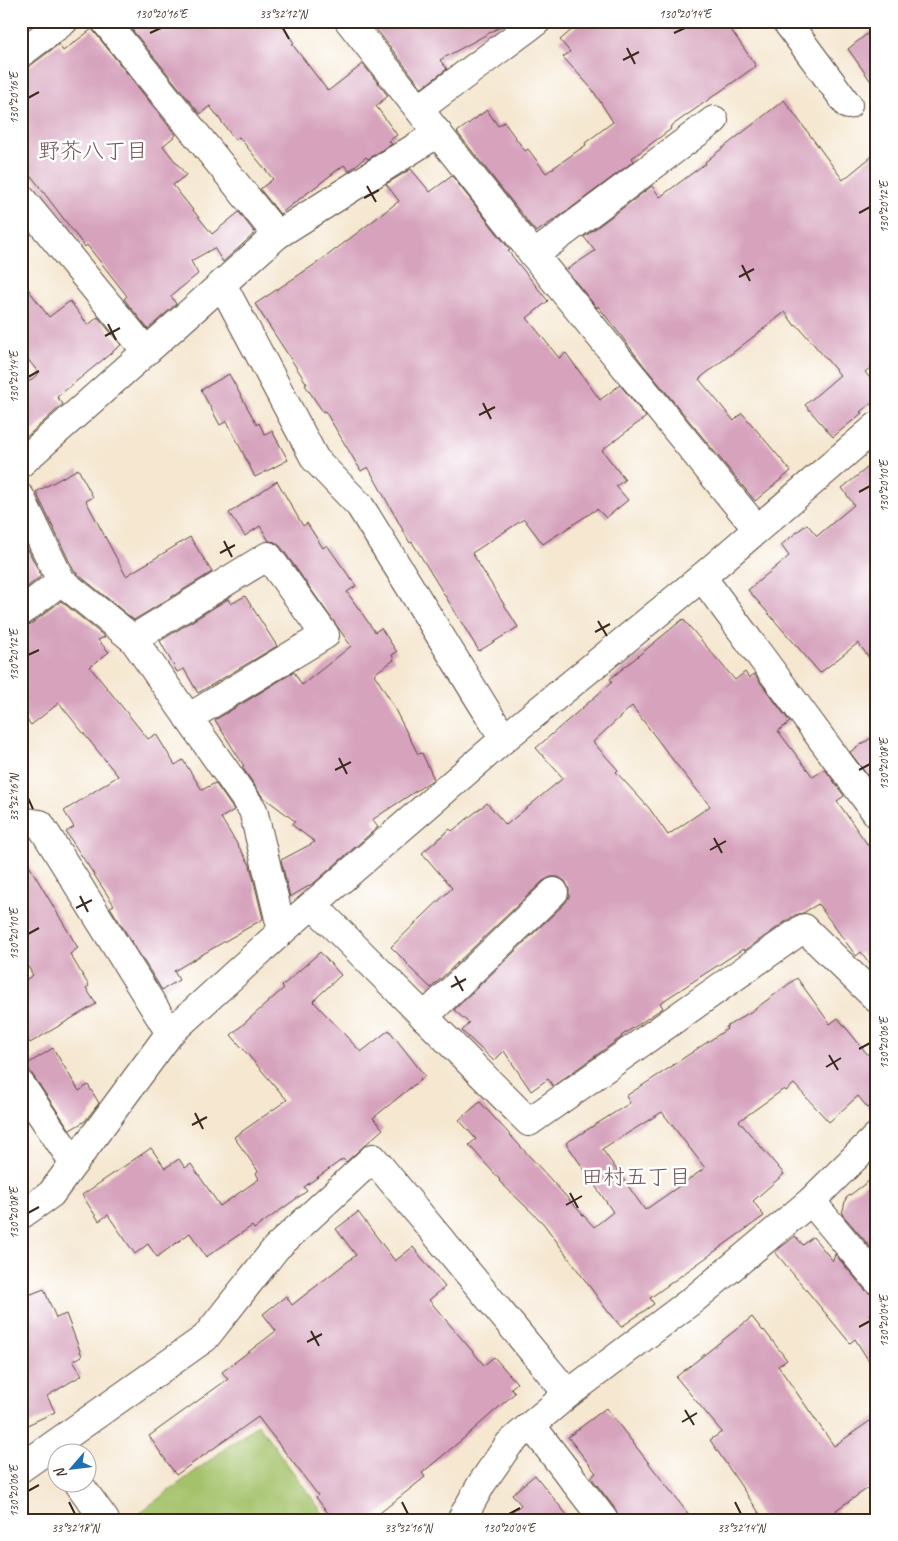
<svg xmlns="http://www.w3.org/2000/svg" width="898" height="1541" font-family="Caveat,'Klee One',sans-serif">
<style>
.green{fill:#a4c26a;stroke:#707644}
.building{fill:#d6a2bc;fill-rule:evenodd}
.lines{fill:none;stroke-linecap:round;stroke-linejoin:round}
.minor-casing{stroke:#574639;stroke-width:30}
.minor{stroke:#fff;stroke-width:28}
.ticks{fill:none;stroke:#3b2a1e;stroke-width:2}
.labels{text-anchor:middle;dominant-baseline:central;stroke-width:5;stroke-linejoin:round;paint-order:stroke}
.neighbourhood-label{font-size:22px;fill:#715455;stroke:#fff}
.neatline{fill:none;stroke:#3b2a1e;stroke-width:2}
.ticks-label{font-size:12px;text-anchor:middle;fill:#3b2a1e}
</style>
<rect width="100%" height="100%" fill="#fff"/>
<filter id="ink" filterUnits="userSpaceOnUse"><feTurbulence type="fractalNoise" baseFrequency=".02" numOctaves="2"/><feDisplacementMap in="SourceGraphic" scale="10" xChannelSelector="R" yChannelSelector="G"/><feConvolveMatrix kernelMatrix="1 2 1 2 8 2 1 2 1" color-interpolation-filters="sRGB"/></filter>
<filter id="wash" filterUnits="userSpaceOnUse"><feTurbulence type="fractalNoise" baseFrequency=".0096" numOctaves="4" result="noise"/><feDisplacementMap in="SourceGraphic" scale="20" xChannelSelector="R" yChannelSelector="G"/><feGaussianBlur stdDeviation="1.12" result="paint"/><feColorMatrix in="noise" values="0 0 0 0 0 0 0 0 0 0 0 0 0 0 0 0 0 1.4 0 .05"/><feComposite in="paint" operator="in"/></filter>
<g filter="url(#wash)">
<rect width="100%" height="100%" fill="#f5e7d0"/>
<path class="green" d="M258,1424l70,96h-198z"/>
<g id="blocks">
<g class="building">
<path d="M125,21h154l15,22 -2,1 36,47 35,-27 25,32 -12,10 21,29 -8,6 3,3 -24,15 -2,-2 -17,14 -5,-6 -64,49 -20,-25 13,-10 -34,-42 -4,3 -25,-34 -10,8z"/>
<path d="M370,21h141l-71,39 7,9 -25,19z"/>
<path d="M586,21h139l31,45 -86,61 1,2 -39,29 2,3 -68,51 -30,20 -79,-100 30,-22 11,16 6,-4 21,29 3,-2 18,24 40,-28 -1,-2 28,-21 -21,-33 -29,-32 7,-5 -10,-12 21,-18z"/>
<path d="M877,26v64l-29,-41z"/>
<path d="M92,29l84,106 -13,11 23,29 -13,10 39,49 27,-22 16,21 -32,29 -9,-14 -23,13 7,13 -27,22 5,8 -28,25 -24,-30 3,-3 -40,-51 -2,2 -53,-70 -1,1 -10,-13v-97l9,-2 29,-22 4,7z"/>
<path d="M784,100l59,80 34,-28v210l-12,10 12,15v12l-17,13 2,1 -29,24 -28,-32 35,-30 -43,-50 -2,1 -10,-14 -86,67 35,42 8,-8 49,58 -36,30 -110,-134 -47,-61 -1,2 -31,-38 29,-19 -11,-14 68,-51 8,11 46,-34 -1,-1z"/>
<path d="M411,169l19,23 22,-16 58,74 -2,1 40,50 -21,17 32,40 7,-5 34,47 20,-15 26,32 -44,33 23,30 -9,6 12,14 -22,18 -9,-9 -54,35 -19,-25 -52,34 46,74 -39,24 -67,-109 -2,1 -42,-76 -7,4 -36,-60 -2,1 -18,-27 2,-1 -52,-80 68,-45 76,-58 -13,-17z"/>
<path d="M21,280l28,37 21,-16 18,24 10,-8 23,28 -64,52 6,7 -42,38v-54l18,-15 -18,-22z"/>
<path d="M229,374l28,51 2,-2 6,12 7,-4 16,29 -33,17 -28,-56 -7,4 -19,-35z"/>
<path d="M877,460v208l-19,-25 -38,30 -72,-83 41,-34 -8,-11 26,-21 10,12 37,-31 -12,-17z"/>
<path d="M78,469l15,28 -7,4 40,75 64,-39 22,35 -78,48 -60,-49 -38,-79z"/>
<path d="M277,481l26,45 4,-3 16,25 4,-3 29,41 -9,6 28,40 6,-4 16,24 -5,3 2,5 -20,14 15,24 29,56 4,-1 12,26 -62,41 6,7 -64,56 -24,14 -9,-37 34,-18 -23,-17 3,-4 -33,-25 -20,-29 2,-1 -29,-46 79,-48 8,13 49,-39 -70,-99 -6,-5 -6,-1 -9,-15 -15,10 -16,-23z"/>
<path d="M21,535l20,41 -20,16z"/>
<path d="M245,596l32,50 -79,47 -14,-24 -7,3 -17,-31 68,-42 3,5z"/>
<path d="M61,601l44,36 -7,3 11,12 -19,15 58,72 8,-5 19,31 8,-5 19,30 13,-7 3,4 16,23 -13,8 29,47 13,54 -89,52 5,9 -17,10 -52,-83 4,-2 -48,-73 8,-5 -10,-16 54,-35 -59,-73 -28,22 -10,-13v-85l10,-3z"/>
<path d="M683,619l52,61 10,-8 4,6 5,-4 36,48 -12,9 35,46 12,-8 19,27 -7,5 40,57v115l-16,-21 -5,4 -38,-52 -15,9 -8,2 -51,36 -1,-2 -83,54 3,5 -42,28 1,1 -69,49 -5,-7 -17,12 -27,-40 -10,10 -32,-30 7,-8 -15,-13 111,-107 4,-6v-8l-4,-8 -7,-4h-7l-8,4 -112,107 -24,-23 1,-1 -17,-17 61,-59 -30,-35 28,-24 2,2 35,-28 19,22 57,-47 -27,-30 76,-66 -2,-3zM632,706l44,58 34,42 -42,29 -19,-27 -33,-36 2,-2 -25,-28z"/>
<path d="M877,734v40l-7,5 -20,-27z"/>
<path d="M21,852l57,96 -8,6 19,32 -3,2 10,16 -66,39 -9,-13v-47l12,-8 -12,-20z"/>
<path d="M320,952l21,23 -28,26 48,51 28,-22 36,46 -52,42 10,11 -17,15 -20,18 -3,-3 -39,28 3,4 -53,38 -2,-3 -46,31 -16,-24 -33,24 -9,-13 -13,10 -27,-39 -9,6 -17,-26 69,-47 14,20 14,-9 6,9 6,-4 29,42 39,-27 -3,-6 2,-2 -24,-34 53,-37 -56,-65 53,-47 -2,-2z"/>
<path d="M797,978l33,46 8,-6 39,48v53l-19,-23 -29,26 -35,-38 -8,7 -2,-2 -45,32 45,53 -31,27 11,15 -114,82 4,6 -33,23 -11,-14h-1l-66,-90 -44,-42 1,-1 -31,-35 7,-6 -17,-19 21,-18 114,125 19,-15 -47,-69 64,-40 -4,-7 48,-31h-1l54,-36 -1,-2 29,-18zM662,1112l43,56 -60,42 -43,-61z"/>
<path d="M53,1048l26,43 9,-6 11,18 -14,18 -15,9 -44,-65z"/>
<path d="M877,1175v80l-35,-41 4,-16z"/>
<path d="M358,1212l37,49 18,-14 32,40 -16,13 55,65 10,-8 23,26 -6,5 4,5 -51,45 -42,35 3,4 -54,43h-38l-17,-23 2,-2 -60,-78 -82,58 -27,-39 79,-57 -6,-7 54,-41 -13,-17 23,-18 6,9 64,-50 -20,-26z"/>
<path d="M795,1236l8,9 10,-8 20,24 2,-7 30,36 6,4 6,1v13l-8,6 8,10v50l-22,-35 -5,4 -75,-91z"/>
<path d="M44,1289l12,29 10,-4 16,42 -9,5 9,14 -35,21 8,16 -34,16v-130z"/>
<path d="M752,1317l11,14 1,-1 23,30 -9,6 56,80 43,-30v66l-41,28 7,10h-79l-54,-80 12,-8 -46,-55z"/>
<path d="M606,1408l87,112h-74l-3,-10 -25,-33 5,-4 -28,-36z"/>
<path d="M535,1475l36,45h-69l19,-15 -9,-11z"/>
</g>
</g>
</g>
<g filter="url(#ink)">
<use href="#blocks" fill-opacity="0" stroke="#574639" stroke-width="1"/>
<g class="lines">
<defs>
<g id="minor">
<path d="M105,21l172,214"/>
<path d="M349,21l185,234 223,274"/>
<path d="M786,21l62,84"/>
<path d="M21,53l43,-32"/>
<path d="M419,109l118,-88"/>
<path d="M21,198l125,153"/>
<path d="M534,255l180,-135"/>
<path d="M222,284l93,175 45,47 144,233"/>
<path d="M21,463l256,-228 161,-102"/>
<path d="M21,498l40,83 72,58 120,171 29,121"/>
<path d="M702,577l175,237"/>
<path d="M21,612l40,-31"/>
<path d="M133,639l135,-83 57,79 -137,83"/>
<path d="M21,821l19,3 130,209"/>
<path d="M313,905l216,217 275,-194 73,71"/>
<path d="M424,1017l130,-125"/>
<path d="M21,1085l53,78"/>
<path d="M811,1201l66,79"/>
<path d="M21,1215l30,-21 119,-161 112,-102 222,-192 198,-162 175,-151"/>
<path d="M531,1425l73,95"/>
<path d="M21,1468l184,-130 71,-90 97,-90 195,236"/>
<path d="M79,1484l26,36"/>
<path d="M461,1520l21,-37 27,-39 22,-19 37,-31 126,-95 117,-98 66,-65"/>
</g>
</defs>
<use href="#minor" class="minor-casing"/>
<use href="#minor" class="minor"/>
</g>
</g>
<path class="ticks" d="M283,28l6,11M150,33l11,-5M674,33l11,-5M627,48l8,16M623,60l16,-8M28,98l11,-6M367,186l9,16M364,198l15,-8M859,213l11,-6M742,265l8,16M739,277l15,-8M108,324l8,16M105,336l15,-8M28,377l11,-6M483,403l8,16M479,415l16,-8M859,492l11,-6M224,541l8,16M220,553l15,-8M598,621l9,15M595,632l15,-8M28,655l11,-5M339,758l8,16M335,770l16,-8M859,770l11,-6M28,798l5,11M714,838l8,15M710,850l16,-9M80,896l8,16M76,908l16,-8M28,934l11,-6M455,976l8,15M451,987l15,-8M859,1049l11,-6M829,1055l9,15M826,1067l15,-9M195,1113l8,16M192,1125l15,-8M570,1193l8,15M566,1205l16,-9M28,1213l11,-6M859,1327l11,-6M311,1331l8,15M307,1342l15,-8M685,1410l9,15M682,1422l15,-9M28,1491l11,-6M69,1502l6,12M402,1502l6,12M735,1502l6,12M509,1514l11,-6"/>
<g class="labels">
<g class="neighbourhood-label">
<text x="93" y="151">野芥八丁目</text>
<text x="636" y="1177">田村五丁目</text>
</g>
</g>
<rect width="898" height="1541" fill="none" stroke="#fff" stroke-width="55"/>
<g transform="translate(72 1468) rotate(242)"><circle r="24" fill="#ffffff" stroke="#b1aaa5"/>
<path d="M0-4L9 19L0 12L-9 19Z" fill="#1f6fb2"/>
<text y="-8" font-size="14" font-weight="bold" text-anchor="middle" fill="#3b2a1e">N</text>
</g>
<rect x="28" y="28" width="842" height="1486" class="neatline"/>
<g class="ticks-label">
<text x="161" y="18">130°20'16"E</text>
<text x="283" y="18">33°32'12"N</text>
<text x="685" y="18">130°20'14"E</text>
<text transform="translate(14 98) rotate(-90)" y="4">130°20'16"E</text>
<text transform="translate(884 207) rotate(-90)" y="4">130°20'12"E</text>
<text transform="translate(14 377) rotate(-90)" y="4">130°20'14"E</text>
<text transform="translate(884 486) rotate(-90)" y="4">130°20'10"E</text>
<text transform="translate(14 655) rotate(-90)" y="4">130°20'12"E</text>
<text transform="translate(884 764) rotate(-90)" y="4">130°20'08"E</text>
<text transform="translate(14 798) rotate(-90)" y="4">33°32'16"N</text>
<text transform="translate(14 934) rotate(-90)" y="4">130°20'10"E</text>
<text transform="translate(884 1043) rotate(-90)" y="4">130°20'06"E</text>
<text transform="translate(14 1213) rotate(-90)" y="4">130°20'08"E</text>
<text transform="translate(884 1321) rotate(-90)" y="4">130°20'04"E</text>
<text transform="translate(14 1491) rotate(-90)" y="4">130°20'06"E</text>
<text x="75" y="1532">33°32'18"N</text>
<text x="408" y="1532">33°32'16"N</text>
<text x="509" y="1532">130°20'04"E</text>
<text x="741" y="1532">33°32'14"N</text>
</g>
</svg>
